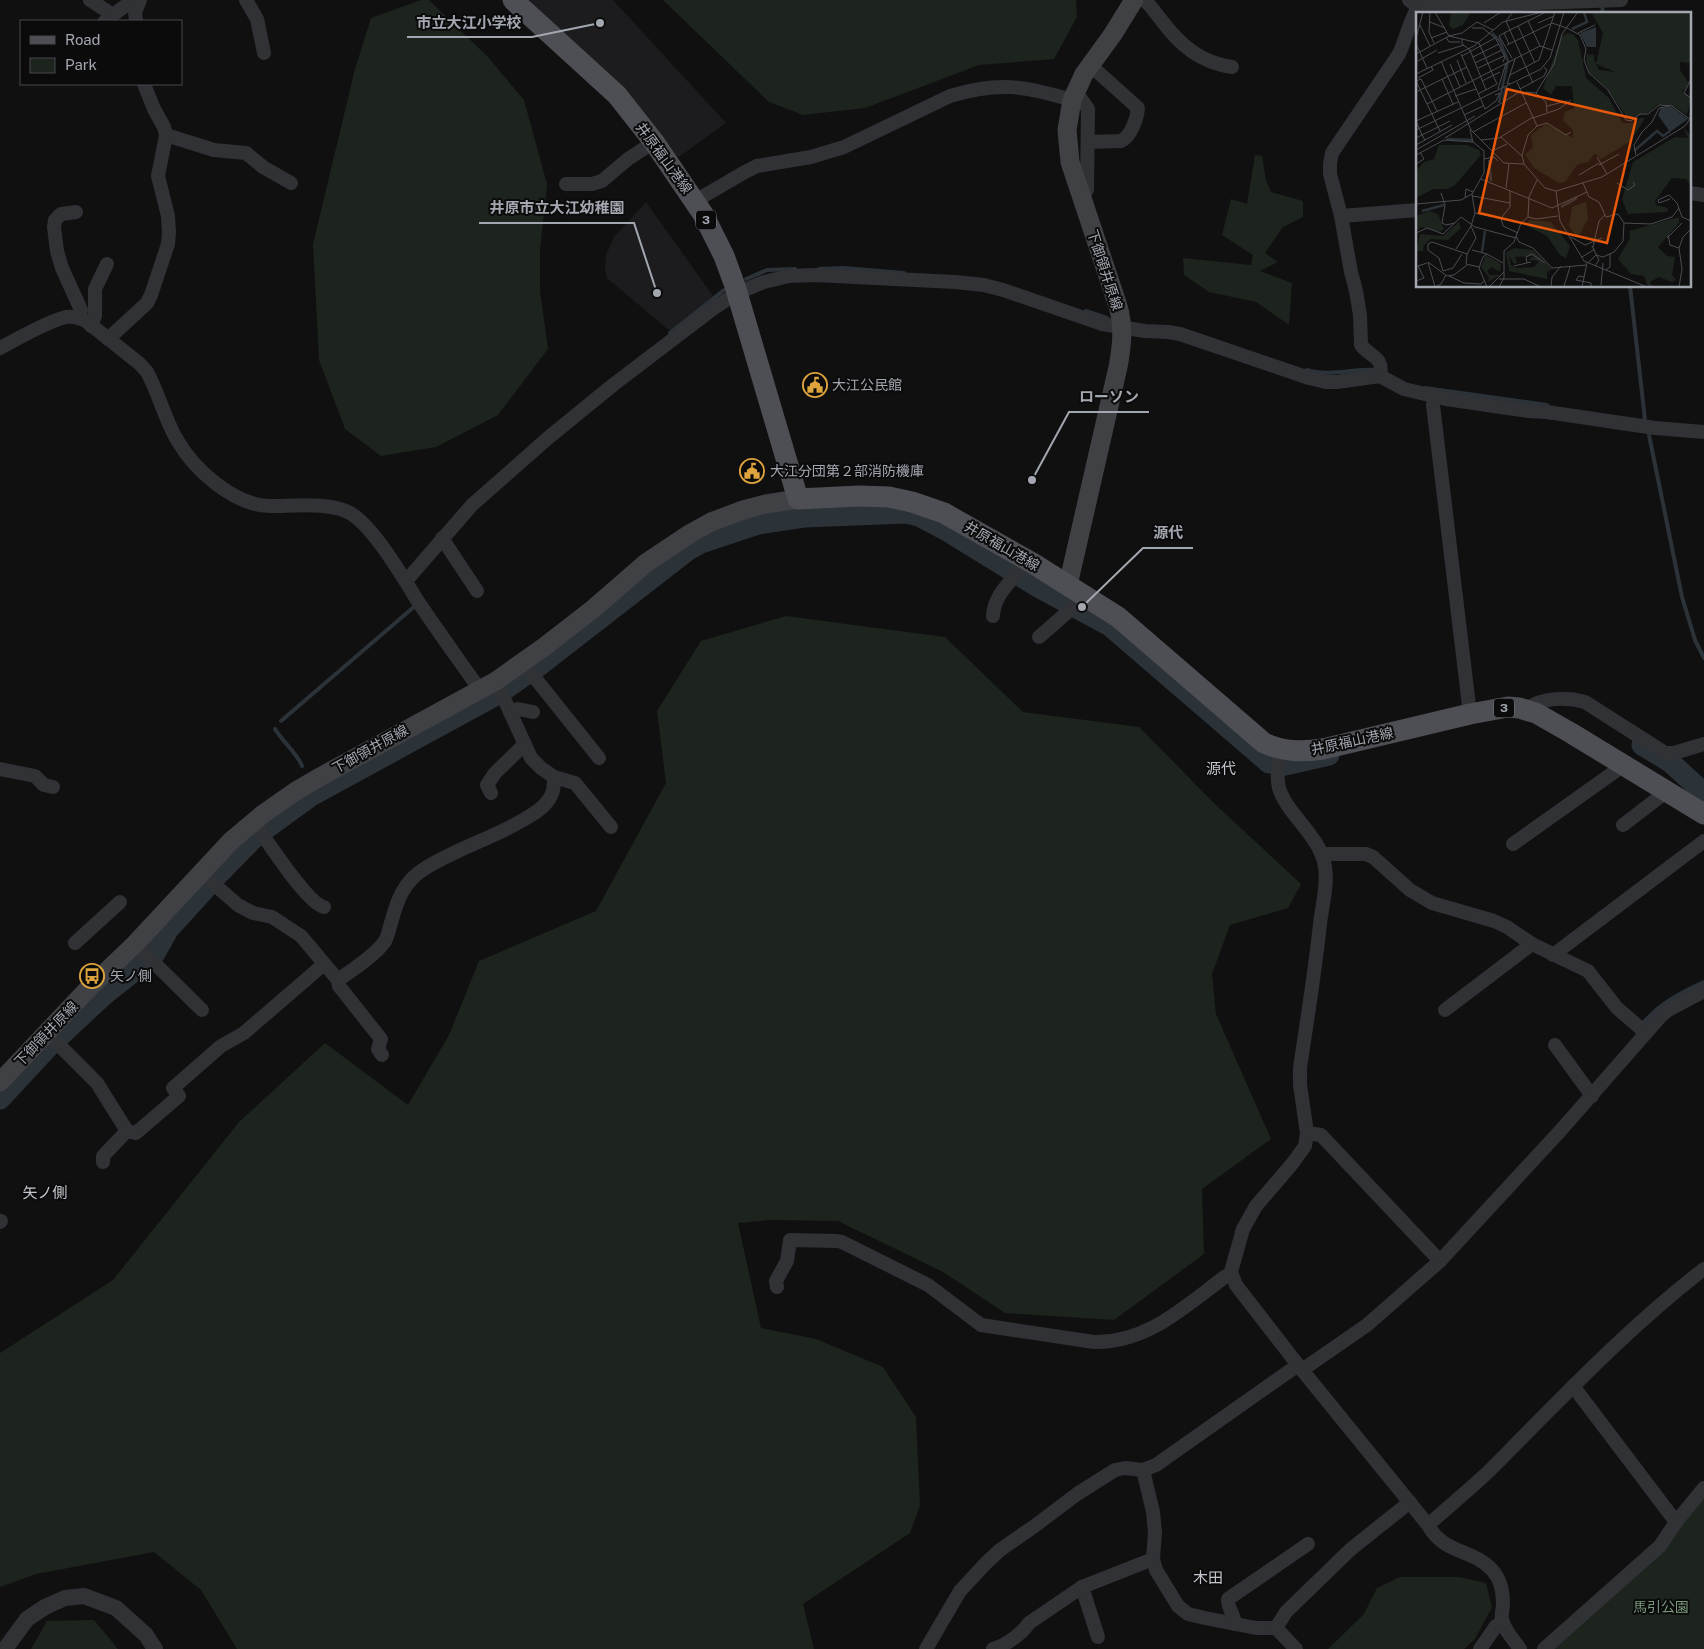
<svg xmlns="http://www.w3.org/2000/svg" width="1704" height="1649" font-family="'Public Sans','Noto Sans JP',sans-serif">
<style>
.built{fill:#1c1c1e}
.green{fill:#1d231d}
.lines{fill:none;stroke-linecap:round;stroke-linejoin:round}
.stream{stroke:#2b3238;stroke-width:4}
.river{stroke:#2b3238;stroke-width:21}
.minor{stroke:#313236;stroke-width:14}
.tertiary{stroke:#313236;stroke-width:16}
.secondary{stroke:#404145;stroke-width:19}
.primary{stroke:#4e4f54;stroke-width:21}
.labels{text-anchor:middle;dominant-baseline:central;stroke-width:4;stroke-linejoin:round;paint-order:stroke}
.shield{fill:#0b0b0c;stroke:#75787f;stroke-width:1}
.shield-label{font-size:12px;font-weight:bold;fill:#a3a7b0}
.street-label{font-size:14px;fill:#a3a7b0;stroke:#0b0b0c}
.poi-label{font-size:14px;fill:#a3a7b0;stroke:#0b0b0c;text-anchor:start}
.park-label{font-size:14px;fill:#7b9a7c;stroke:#0b0b0c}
.neighbourhood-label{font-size:15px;fill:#c3c6cd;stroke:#0b0b0c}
.inset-river{fill:none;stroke:#2b3238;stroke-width:2.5}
.inset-road{fill:none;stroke:#4b4c51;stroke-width:1}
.view{fill:#e8590c;fill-opacity:0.15;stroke:#e8590c;stroke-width:2.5}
.inset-edge{fill:none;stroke:#a3a7b0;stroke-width:2.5}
.leader{fill:none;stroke:#a3a7b0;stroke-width:2}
.callout-dot{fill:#a3a7b0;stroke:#0b0b0c;stroke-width:2}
.callout-label{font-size:15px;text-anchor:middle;font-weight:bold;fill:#a3a7b0;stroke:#0b0b0c;stroke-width:4;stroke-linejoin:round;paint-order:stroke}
</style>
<rect width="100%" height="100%" fill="#101011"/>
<g class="built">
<path d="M529,0h84l113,123 -50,36 -52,-67z"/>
<path d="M646,202l67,94 -43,35 -63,-53 -2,-10 1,-13 8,-18z"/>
</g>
<g class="green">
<path d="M421,0h8l59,57 36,43 23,84 -7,67v40l8,58 -50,66 -62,32 -55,9 -36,-27 -26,-69 -6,-116 42,-175 16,-51z"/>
<path d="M663,0h413l1,17 -23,42 -75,6 -114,43 -62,7 -34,-13z"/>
<path d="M1255,155l7,1 4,24 5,12 32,9v16l-20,10 -18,26 13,9 -18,9 32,12 -3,42 -33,-23 -47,-10 -25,-17 -1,-17 68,7 2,-10 -31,-20 9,-36 16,5z"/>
<path d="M786,616l159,21 78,75 116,15 78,79 84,78 -13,24 -58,17 -18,49 4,40 55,125 -69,50 2,65 -90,66 -109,-7 -62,-41 -105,-51 -67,-1 -33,3 23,105 55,11 67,28 33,50 4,89 -10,27 -107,71 11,45h-577l-36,-59 -47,-38 -118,22 -36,13v-234l113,-73 126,-158 86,-79 83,62 41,-70 30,-74 117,-50 70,-128 -9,-72 44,-70z"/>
<path d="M1704,1498v151h-152l108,-98z"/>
<path d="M1400,1577h59l27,6 6,24 -17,32 -11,10h-136l36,-35 13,-26z"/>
<path d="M94,1620l24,29h-87l16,-28z"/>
</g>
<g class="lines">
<g class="stream">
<path d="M1602,5l1,9"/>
<path d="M819,269l24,-1 61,5"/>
<path d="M746,279l21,-9 28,-1"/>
<path d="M1630,286l15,134h-2"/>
<path d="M1086,311l21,7"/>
<path d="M670,333l54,-43"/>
<path d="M1307,370c23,7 47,-2 70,0"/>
<path d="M1425,388l122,17"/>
<path d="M1649,435l33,162 13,43 9,18"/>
<path d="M281,721l134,-115"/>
<path d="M275,729c7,12 23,25 27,37"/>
<path d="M1644,1022c18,-20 36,-29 60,-40"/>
</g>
<g class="river">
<path d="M535,669l152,-118 14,-8 57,-19 46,-7 102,-4 13,3 30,16 89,55 72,39 159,137"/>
<path d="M507,688l20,-14"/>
<path d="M1642,745l28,17 34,31"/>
<path d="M1281,766l48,-11"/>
<path d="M214,879l42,-43 55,-40 187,-102"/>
<path d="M154,955l14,-25 39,-43"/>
<path d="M60,1036l44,-41 43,-34"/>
<path d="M0,1099l51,-55"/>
</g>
<g class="minor">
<path d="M90,0l23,15"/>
<path d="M246,0l11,19 7,34"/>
<path d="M1144,0c7,5 12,14 18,21 18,24 39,42 70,46"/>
<path d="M1409,0l9,7h9l194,-7"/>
<path d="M105,21l20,-15 13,-6"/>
<path d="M136,21l-1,-9 5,-12"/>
<path d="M1074,96l7,3 7,10 -1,81 -6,8"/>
<path d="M166,135l48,15 32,3 17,14 28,16"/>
<path d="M1088,142l33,-1c10,-5 16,-22 17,-33l-48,-43"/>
<path d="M566,184h26l10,-3 26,-22 26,-17"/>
<path d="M1690,193l14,2"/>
<path d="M695,201l50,-29 12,-6 54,-9 33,-10 106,-51c49,-15 74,-10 122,4"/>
<path d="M76,212l-15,2 -6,6 -1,7 3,24 5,17 19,42 -2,8"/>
<path d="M1341,216l77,-6"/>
<path d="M91,326l4,-10v-27l12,-25"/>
<path d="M108,339l39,-36 4,-8 17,-51 1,-12 -1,-16 -10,-40 8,-41 -2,-8 -10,-18 -10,-25"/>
<path d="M0,348c17,-9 48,-27 66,-31 7,-1 14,1 20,4l54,43 7,8c12,22 17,45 29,66 17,31 58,68 95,68 23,0 59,-4 79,7 23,13 53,64 67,87 20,30 42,60 63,90"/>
<path d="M1380,376c4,-20 -9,-18 -19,-31l-1,-30 -4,-24 -5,-19 -10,-56 -11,-42v-10l2,-11 6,-9 61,-90c7,-15 10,-32 19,-47"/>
<path d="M1435,396l-2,9 37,309"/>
<path d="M442,538l35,53"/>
<path d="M406,581l66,-76 76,-67 65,-53 101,-77 23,-15 27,-11 25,-6 26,-1 140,7 29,3 19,5 99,34 43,7 23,1 12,2 129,44 17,4h11l43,-6 24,13 42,10 82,12 19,1 108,16 49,4"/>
<path d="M993,616c1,-24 22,-36 33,-56"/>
<path d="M1039,637l47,-41"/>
<path d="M523,663l76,95"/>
<path d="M496,681l35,77 10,10 13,9 21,6 36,44"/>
<path d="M1527,709c15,-12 40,-12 58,-7l80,51h9l30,-9"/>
<path d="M510,712l8,-3 15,3"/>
<path d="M1280,750c-2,12 -4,26 -1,38 8,27 42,48 46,79 3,18 -3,39 -5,57 -5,48 -13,96 -20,144v17l7,48 -2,13 -13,18 -36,42 -13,23 -12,43 5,13 62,80 130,160c16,30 45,23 65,46 8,9 10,20 10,33 0,5 -2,10 -1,15 2,11 12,21 18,30"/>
<path d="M0,769l35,7 9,9 9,2"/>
<path d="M491,793l-4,-8 8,-12 29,-28"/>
<path d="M253,822c14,17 53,81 71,85"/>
<path d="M1623,825l43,-33"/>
<path d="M1513,844l111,-79"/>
<path d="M1322,854h44l7,3 37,33 22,13 62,18 13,6 25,17 56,27 29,37 29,25"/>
<path d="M201,873l37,32 15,8 19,4 29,19 37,44 1,6 42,53 -3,10 4,6"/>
<path d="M75,943l45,-41"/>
<path d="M135,944l67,66"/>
<path d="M1553,955l151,-114"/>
<path d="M338,980c13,-9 39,-26 47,-39 3,-5 4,-12 6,-18 6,-22 12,-41 33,-54 31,-20 67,-30 99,-49 9,-5 18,-10 24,-18 7,-8 7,-16 7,-25"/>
<path d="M1445,1010l87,-66"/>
<path d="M47,1033l50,50 30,48"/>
<path d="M1555,1045l37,51"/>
<path d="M1307,1133l14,2 119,126"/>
<path d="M103,1162v-6l24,-25 9,2 43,-37 -6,-8 48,-42 23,-13 80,-69"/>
<path d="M0,1222l1,-1"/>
<path d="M777,1287l-1,-6 11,-20 3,-21 47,1 5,1 86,43 53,40 113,17c54,1 91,-36 132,-66l5,-1"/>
<path d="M1302,1370l65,-45 73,-64 121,-131 100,-114 7,-6 36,-19"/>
<path d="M1573,1386l103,136"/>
<path d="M1143,1470l10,42 2,20 -2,27 3,11 22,36 10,8 17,4 51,10h20l20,21"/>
<path d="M1428,1525c20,-18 41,-35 60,-53 70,-70 138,-143 216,-203"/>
<path d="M1082,1587l16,50"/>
<path d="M1235,1624c-1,-10 -8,-17 -7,-25l80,-55"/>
<path d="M1276,1628l10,-16 65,-63 59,-47"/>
<path d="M926,1649l34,-58 26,-28 14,-13 36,-25 41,-31 38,-24 10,-2 18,2 13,-5 142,-100"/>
<path d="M993,1649c13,-4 29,-15 36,-26l53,-36 71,-28"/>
<path d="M1480,1649l16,-23 6,-4"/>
<path d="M1544,1649l116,-103 16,-24 28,-34"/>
</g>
<path class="tertiary" d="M5,1649l22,-30 18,-12 20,-9 19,-2 32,12 30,27 9,14"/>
<g class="secondary">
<path d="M1068,585l50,-218c4,-21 6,-40 0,-61l-48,-144 -3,-32 5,-30 12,-26 29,-40 21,-34"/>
<path d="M0,1082l88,-93 47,-45 96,-103 32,-27 33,-23 24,-14 176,-96 48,-34 49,-38 53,-46 45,-30 20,-11 32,-12 23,-6 32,-5"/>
</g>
<path class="primary" d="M513,0l104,95 37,47 49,72 21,42 11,30 63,213 61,-3 30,1 23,5 32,11 90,51 84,53 146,126c20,9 38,9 59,6l147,-35 38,-7 11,1 17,5 35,20 133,81"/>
</g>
<defs>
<symbol id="civic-ring" viewBox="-11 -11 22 22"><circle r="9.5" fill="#0b0b0c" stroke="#dda33c" stroke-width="1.5"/><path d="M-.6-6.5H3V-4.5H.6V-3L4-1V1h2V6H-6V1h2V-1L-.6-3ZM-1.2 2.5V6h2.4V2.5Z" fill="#dda33c"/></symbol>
<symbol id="bus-ring" viewBox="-11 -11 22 22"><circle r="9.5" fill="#0b0b0c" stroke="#dda33c" stroke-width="1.5"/><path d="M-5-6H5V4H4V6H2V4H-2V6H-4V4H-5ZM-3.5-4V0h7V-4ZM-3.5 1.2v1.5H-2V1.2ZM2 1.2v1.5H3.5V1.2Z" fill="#dda33c"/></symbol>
</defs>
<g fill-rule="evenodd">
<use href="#civic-ring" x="801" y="371" width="28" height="28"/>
<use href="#civic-ring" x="738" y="457" width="28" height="28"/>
<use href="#bus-ring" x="78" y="962" width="28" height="28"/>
</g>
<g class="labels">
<g class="shield">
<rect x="696" y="210.5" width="20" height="19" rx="4"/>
<rect x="1494" y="698.5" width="20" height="19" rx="4"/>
</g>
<g class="shield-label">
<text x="706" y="220">3</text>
<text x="1504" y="708">3</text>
</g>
<g class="street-label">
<text transform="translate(664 158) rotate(54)">井原福山港線</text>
<text transform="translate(1105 270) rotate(72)">下御領井原線</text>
<text transform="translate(1002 546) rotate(30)">井原福山港線</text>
<text transform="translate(1352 741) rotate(-12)">井原福山港線</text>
<text transform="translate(370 749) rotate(-29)">下御領井原線</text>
<text transform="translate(46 1034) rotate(-46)">下御領井原線</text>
</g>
<g class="poi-label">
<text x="832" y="385">大江公民館</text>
<text x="770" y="471">大江分団第２部消防機庫</text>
<text x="110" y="976">矢ノ側</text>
</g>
<g class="park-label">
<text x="1661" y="1607">馬引公園</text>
</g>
<g class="neighbourhood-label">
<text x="1221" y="768">源代</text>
<text x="45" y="1192">矢ノ側</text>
<text x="1208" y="1577">木田</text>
</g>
</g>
<g transform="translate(1416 12)">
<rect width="275" height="275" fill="#101011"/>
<path d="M35,0h20l-8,13 -10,4 -4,-3zM175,0h100v51l-11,-1v8l9,14 -7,8 9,5 -4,18 -12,-8 -17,-3 -9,8 -21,7 -20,-30 -18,-16 -4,-12 1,-7 7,1v5l5,10 16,2 -19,-8 7,-31zM151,21l6,1 5,6 8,38 23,20 13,25h14l4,-5h5l-14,23 -30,18 -6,-6 -7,9 -10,2 -13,18 -6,1 -25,-15 -9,-14 8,-6 -2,-13 15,-11 27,14v-8l-10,-10 2,-8 9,-4 -2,-22h-16l-5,9 -8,-7 18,-51zM267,116l8,7v51l-5,-7 -14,-1 -17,23 1,4 12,3 -1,4 -39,2 -6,-15 11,-37 42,-25 13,1zM23,133h28l12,5 2,5 -26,30 -7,4h-15l-17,9v-27l8,-9 10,-3zM170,190l2,17 -9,16h-4l-6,-9 3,-19zM13,199l9,3 6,15 -5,3 -17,-5 -6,4v-15zM263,205v6l-21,24 9,9 8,1 -3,18 4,5 -4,2 -13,-5 -9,5 3,5h-5l-4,-11 -13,-2 -13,-15 12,-21 -1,-7zM113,208l22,2 19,24 -4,12 -6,-3 -13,-19 -20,-10zM43,210l2,6 -13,12 -17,-1 -7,6 -1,6h-7l4,-17 23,2zM98,236l19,2 19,19 -5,3v7l-38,-8 -3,-18zM93,244l5,8 3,-1 -2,-6 19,-1 -6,4 11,1 -5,6 -18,1 -5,-3zM70,243l15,9 -1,8 -8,-5 -5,4 3,4h10l-12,7 1,-4 -8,-11z" fill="#1d231d" fill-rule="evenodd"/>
<path d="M180,15v20h-9l-7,-14zM256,95l16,12 -18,13 -12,-17 3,-7z" fill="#2b3238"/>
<path class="inset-river" d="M156,17l15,-7 -3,-10M76,21l8,8 8,20 -9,42M87,89l3,-15M31,127l25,1M218,139l23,-20 6,5 7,-5M73,148l2,21M145,195l16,-9M6,199l22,-6M66,240l3,-21"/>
<path class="inset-road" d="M14,0l-1,20 5,11M19,0l14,24 13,-3 15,-11 16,8M97,0l-7,9 27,62M112,9l12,25 12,4M14,10l15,6M68,11l17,-11M122,11l16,-7M4,13l10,21M102,14l17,37M56,16h11l13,11 9,18 -2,5M88,21l-5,3 13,22M162,21l17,-8M30,25l3,5h11M0,26l7,-26M15,26l16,-6M46,27v5l8,6 16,40M0,32l11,24M93,32l-5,-11 42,-21M91,33l45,-22 15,5 13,7 6,14 -2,11 5,13 19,17 18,30 5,1 9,-7h8l11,-9 13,1 19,14M22,41l26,-8M0,42l33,-18 30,7 18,41 -19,10M45,42l24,55 11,-8 4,-8 -5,2M46,44l33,-18M57,45l26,-13M41,48l9,23M25,49l30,69 33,33 20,1 21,24 11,3 46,-14 83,-51 5,-7 1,-19M0,50l21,-12M59,51l27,-13M34,52l10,23M62,56l26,-12M0,62l58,-28 29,-24 39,-10M94,63l29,-15 16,-48M2,66l15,-8 -2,-4M26,67l11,25M275,67l-7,14 7,5M0,69l24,50M0,69l5,-2 16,32M66,69l18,-9M101,70l20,44 -9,9 -6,20 2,9M94,71l-3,1 8,-25M82,77l8,-26M104,77l24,-13 3,-6 -3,-3M0,80l51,-25M120,81l18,-29 8,-30 16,-22M106,83l4,-3 10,1 10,9 1,10M39,84l21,-7M11,92l113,-58M131,94l20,-5M48,103l19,-9M117,106l26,-9 12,-9M121,114l10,-3 19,12 5,-3M0,118l125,-61 9,-11 14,-46M54,118l3,12 11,9M57,120l53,-29M85,125l21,19M0,126l34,-17M29,126l76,-47M9,128l-3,-5 -6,-14 42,-19M65,128l18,-2 34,-21M0,133l36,-20M0,138l59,-34M76,139l15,-7M0,143l28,-15 29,2M220,143l-2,-10 8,-13 10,-10 7,-14 11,-2M181,145l10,17M68,147l10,-2 4,4M0,152l8,-5 -4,-7M183,153l20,-11M163,163l20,-12M65,167l71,29 35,-16M167,171l6,14 10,5 7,15 12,-3 6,9 27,1 21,-7 7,-9M201,171l11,7 7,-5 -2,-3M90,176l3,-24M140,179l4,30 24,40 63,26M25,181l4,12 -3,18 4,2 9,-2M57,184l37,7M49,185l1,-8 7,3M254,187l-11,4 -1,-3 11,-5 8,8 5,14 9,4M0,192l45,-4 11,-6M59,201l-4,13 5,12 -9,16 -1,10 13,3M59,201l-3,-19 12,-21v-22M59,201l26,5M112,205l8,2 22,-3M85,206l9,-11v-16M85,206l2,8 15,7M0,221l11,-5 16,6 18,-17 14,10 41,11M252,223l2,10 9,3M100,224l3,6 14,6 19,20 35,-3M155,225l14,8 17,-7M251,226l15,-15M176,234l7,14 -4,6M177,235l6,-26 6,-6M40,237l15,-23M56,238l15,4M46,242l-9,14 -10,3 -4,-13 -11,-8v-6l4,-2 35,12M166,245l13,-8M111,251l-1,-6 6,-3 13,9M172,251l8,-8 7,2 11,-5 9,-11 1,-18M98,254l17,-4M190,258l4,-3v-13M30,263l-5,9 -6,3 -7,-25 19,14 7,-1 13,-10M33,264l15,7 17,1 4,-4M168,265l-5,-1 -3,4 15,3v4M83,267h25l17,8M0,269l8,-3 -6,-12 9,-3M185,273l2,-22M148,274l6,-19M71,275l-8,-19 4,-11 4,-3 16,9M73,275l15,-15M83,275l5,-9v-27l10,-9 7,-19 7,-6 1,-20 8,-17M135,275l1,-10 9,-11M166,275l5,-24M263,275l3,-18 -3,-21 4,-11 8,-8"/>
<path class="view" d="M91,77l129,30 -29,124 -128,-30z"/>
<rect width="275" height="275" class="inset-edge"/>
</g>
<path class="leader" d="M600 23L532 37H407M657 293L634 223H479M1032 480L1069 412H1149M1082 607L1143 548H1193"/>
<g class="callout-dot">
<circle cx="600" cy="23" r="5"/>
<circle cx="657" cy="293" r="5"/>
<circle cx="1032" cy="480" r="5"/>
<circle cx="1082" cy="607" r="5"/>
</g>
<g class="callout-label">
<text x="469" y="28">市立大江小学校</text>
<text x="557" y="213">井原市立大江幼稚園</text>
<text x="1109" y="402">ローソン</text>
<text x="1168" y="538">源代</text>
</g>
<rect x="20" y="20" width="162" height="65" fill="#0b0b0c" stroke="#48494e"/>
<rect x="30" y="36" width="25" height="8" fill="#4e4f54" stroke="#48494e"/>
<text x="65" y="45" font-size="15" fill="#a3a7b0">Road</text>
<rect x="30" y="58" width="25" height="15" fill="#1d231d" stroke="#48494e"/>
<text x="65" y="70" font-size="15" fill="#a3a7b0">Park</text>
</svg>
